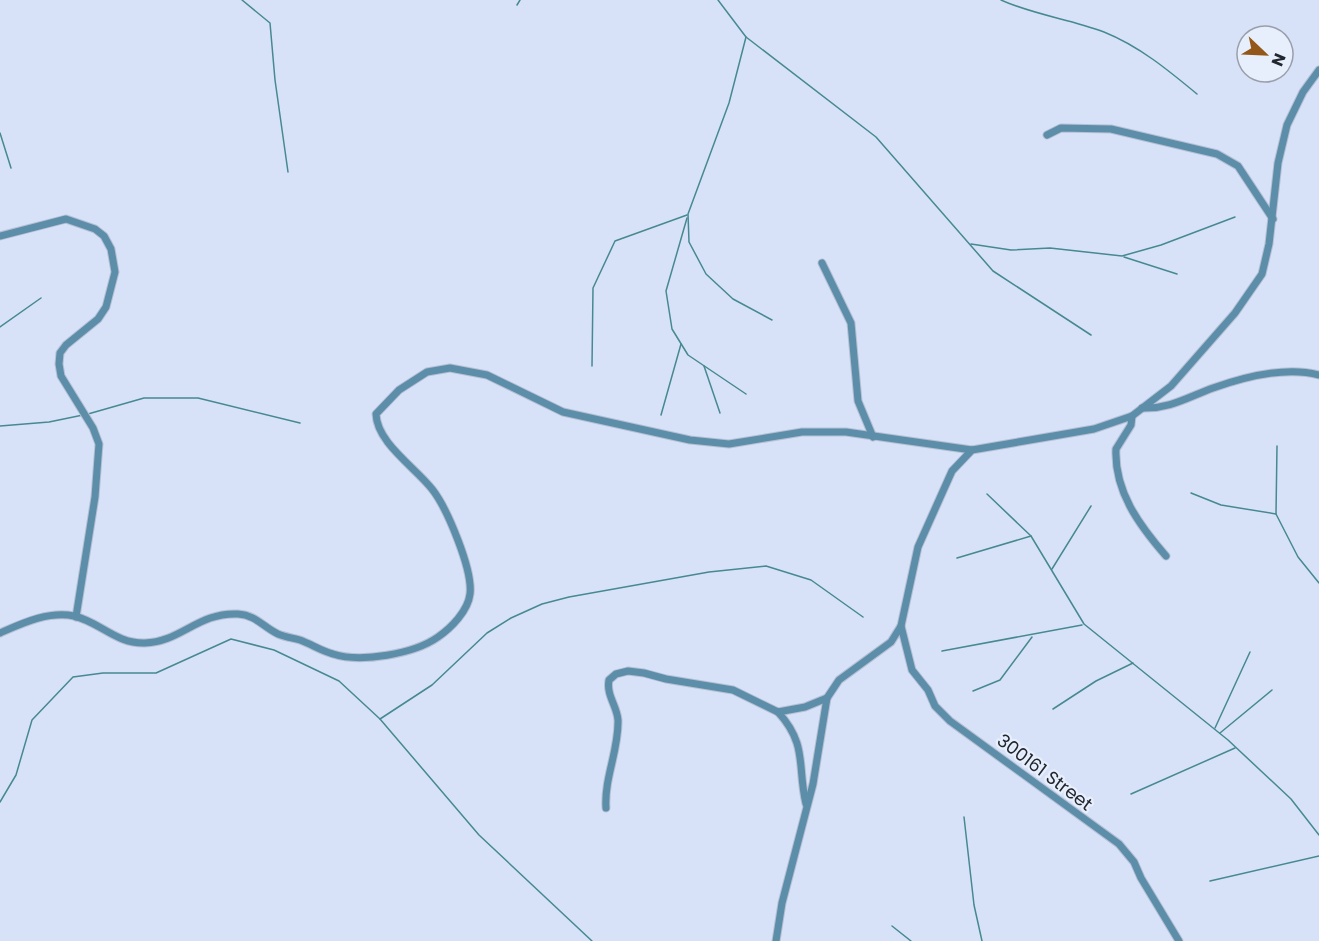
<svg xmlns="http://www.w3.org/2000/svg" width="1319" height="941" font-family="Poppins,sans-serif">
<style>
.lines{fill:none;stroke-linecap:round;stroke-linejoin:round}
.stream{stroke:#468990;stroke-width:1.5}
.minor-casing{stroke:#b6c0d4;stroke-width:9}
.minor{stroke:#5d8ea9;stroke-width:7}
.labels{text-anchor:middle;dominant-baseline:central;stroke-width:4.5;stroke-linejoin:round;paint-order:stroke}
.street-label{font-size:18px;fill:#22262e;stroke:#e8effc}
</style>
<rect width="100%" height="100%" fill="#d7e2f8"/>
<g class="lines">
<g class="stream">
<path d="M242,0l28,23 5,57 13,92"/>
<path d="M718,0l28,37 130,100 117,134 98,64"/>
<path d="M1001,0c33,15 69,19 103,32 35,14 64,38 93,62"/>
<path d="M517,5l3,-5"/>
<path d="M746,37l-17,66 -41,111 1,28 17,32 27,25 39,21"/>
<path d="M0,133l11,35"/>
<path d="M687,218l-21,73 6,38 16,26 58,39"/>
<path d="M971,244l40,6 39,-2 72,8 39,-11 74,-28"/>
<path d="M1124,257l53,17"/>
<path d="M0,327l41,-29"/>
<path d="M592,366l1,-78 22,-47 72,-26"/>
<path d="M704,366l16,47"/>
<path d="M88,414l56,-16h54l102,25"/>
<path d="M661,415l20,-71"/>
<path d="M0,426l49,-4 34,-7"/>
<path d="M1277,446l-1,68 22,43 21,26"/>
<path d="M1191,493l30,12 55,9"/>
<path d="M987,494l44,42 53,88 144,116 63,59 28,36"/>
<path d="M957,558l74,-22"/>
<path d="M1052,569l39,-63"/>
<path d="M942,651l140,-26"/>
<path d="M973,691l27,-11 32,-43"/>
<path d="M1053,709l43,-28 37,-18"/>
<path d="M380,719l52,-34 55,-52 24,-15 31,-14 27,-7 140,-25 57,-6 45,14 52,37"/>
<path d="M1215,728l35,-76"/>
<path d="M1220,733l52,-43"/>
<path d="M1131,794l104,-46"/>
<path d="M0,802l16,-27 16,-55 41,-43 30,-4h53l75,-34 43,11 65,31 41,38 99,116 113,106"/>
<path d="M964,817l10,88 8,36"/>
<path d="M1210,881l109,-25"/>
<path d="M892,926l19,15"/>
</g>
<defs>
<g id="minor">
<path d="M1047,135l14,-7 50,1 106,25 21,12 35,53"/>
<path d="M0,236l66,-17 29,10 9,7 7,13 4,23 -9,35 -8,12 -32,26 -6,8 -1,11 2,12 32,52 6,16 -4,53 -19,120"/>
<path d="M822,263l29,60 7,78 15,36"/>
<path d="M1142,408c28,1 46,-11 71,-20 31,-11 73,-22 106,-13"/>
<path d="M1132,416l-1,9 -15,24c-2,42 23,76 50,107"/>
<path d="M901,626l11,44 16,20 7,16 15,15 169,123 15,18 7,16 38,63"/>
<path d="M0,633c23,-10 48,-22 74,-17 26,6 42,28 71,27 36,-1 53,-31 93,-29 18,1 25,13 40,20 7,3 15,4 22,6 11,4 21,11 33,14 28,9 81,0 105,-17 13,-9 30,-26 32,-43 3,-24 -23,-86 -38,-105 -17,-22 -55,-46 -56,-75l23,-24 28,-18 23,-4 37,7 76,37 127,28 39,4 73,-12h44l126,18"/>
<path d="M778,712c30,33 19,54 28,92"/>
<path d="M606,808c-2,-30 13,-58 12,-88 -1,-14 -12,-25 -9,-40l7,-6 12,-3 16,2 22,6 67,11 45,22 27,-5 22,-9"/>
<path d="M776,941l6,-38 31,-119 14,-86 12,-18 52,-38 10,-16 17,-79 34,-76 20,-21 122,-21 38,-13 39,-30 64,-73 27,-39 7,-30 9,-81 9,-38 16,-33 16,-22"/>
</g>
</defs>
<use href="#minor" class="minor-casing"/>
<use href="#minor" class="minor"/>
</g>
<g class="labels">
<g class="street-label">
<text transform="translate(1045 772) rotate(37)">300161 Street</text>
</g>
</g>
<g transform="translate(1265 54) rotate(113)"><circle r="28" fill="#e8effc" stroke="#999faa" stroke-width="1.5"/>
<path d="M0-4.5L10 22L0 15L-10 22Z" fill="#94571a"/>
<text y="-9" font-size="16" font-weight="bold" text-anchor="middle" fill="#22262e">N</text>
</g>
</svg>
